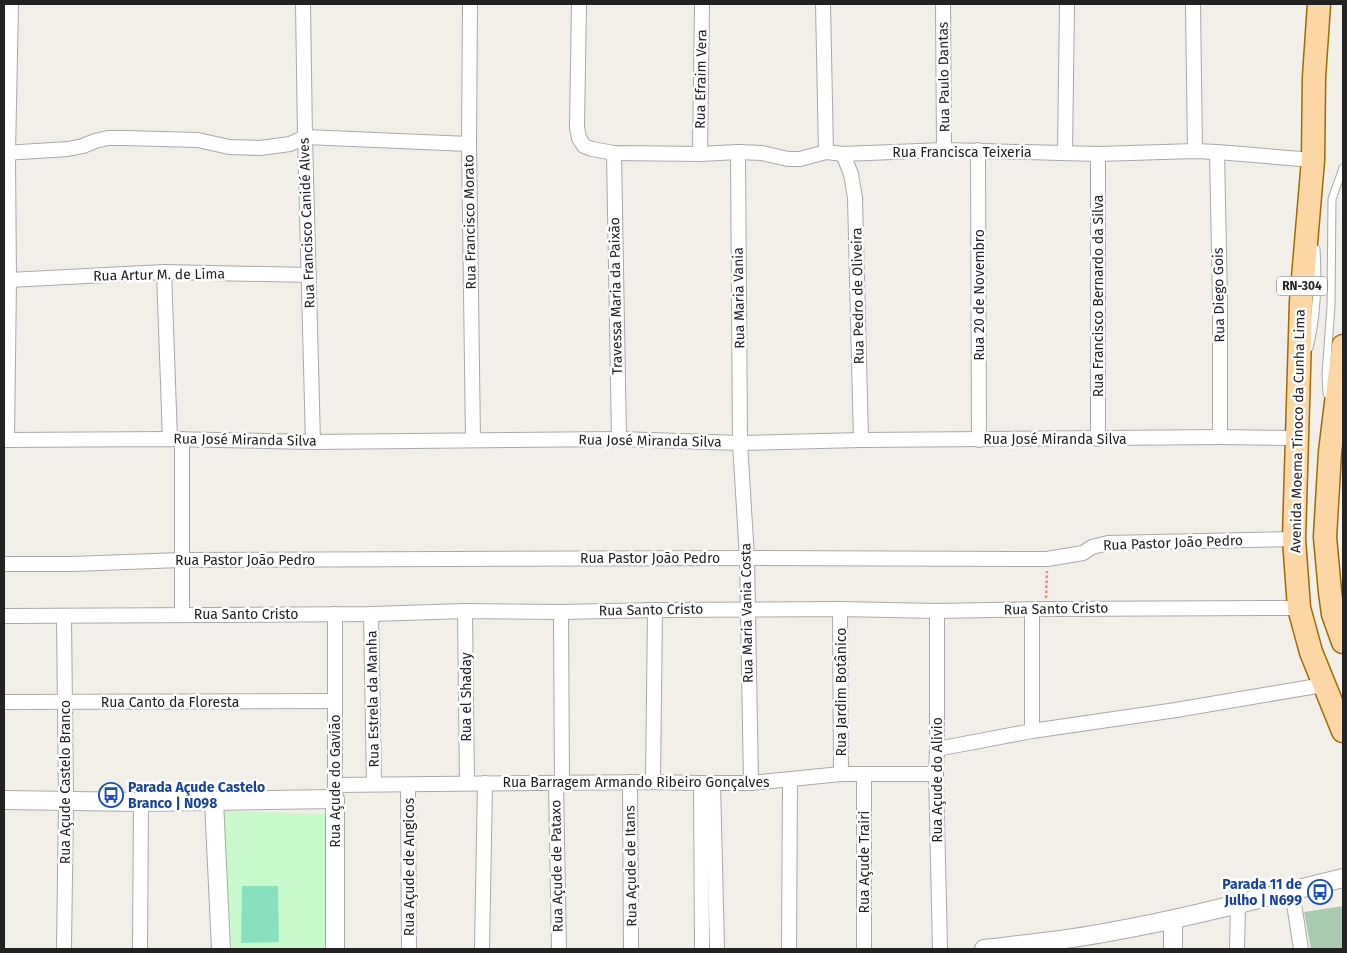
<svg xmlns="http://www.w3.org/2000/svg" width="1347" height="953" font-family="'Fira Sans',sans-serif">
<style>
.cemetery{fill:#aacbaf}
.park{fill:#c8facc}
.pitch{fill:#88e0be}
.lines{fill:none;stroke-linecap:round;stroke-linejoin:round}
.service-casing{stroke:#a9a9a9;stroke-width:9}
.minor-casing{stroke:#a9a9a9;stroke-width:16}
.tertiary-casing{stroke:#a9a9a9;stroke-width:20}
.primary-casing{stroke:#a06b00;stroke-width:25}
.path{stroke:#fa8072;stroke-width:2.5;stroke-dasharray:2.5 2.5;stroke-linecap:butt}
.service{stroke:#fff;stroke-width:7}
.minor{stroke:#fff;stroke-width:14}
.tertiary{stroke:#fff;stroke-width:18}
.primary{stroke:#fcd6a4;stroke-width:22}
.labels{text-anchor:middle;dominant-baseline:central;stroke-width:5;stroke-linejoin:round;paint-order:stroke}
.shield{fill:#fff;stroke:#646464;stroke-width:1}
.shield-label{font-size:12px;font-weight:bold;fill:#222}
.street-label{font-size:14px;fill:#222;stroke:#fff}
.transit-label{font-size:14px;font-weight:bold;fill:#164399;stroke:#fff;text-anchor:start}
</style>
<rect width="100%" height="100%" fill="#f2efe9"/>
<path class="cemetery" d="M1343,906v43h-32l-7,-37z"/>
<path class="park" d="M223,811l109,3 1,135h-101z"/>
<path class="pitch" d="M242,886h36l1,56 -38,1z"/>
<g class="lines">
<defs>
<g id="service">
<path d="M1309,348c8,-32 9,-66 7,-99"/>
<path d="M1327,394l-1,-20 5,-68 1,-107 11,-31"/>
</g>
<g id="minor">
<path d="M303,4l2,133 8,305"/>
<path d="M470,4l-1,140 4,296"/>
<path d="M579,4l-2,123 2,11 5,8 8,3 22,4 86,1 38,-2 24,1 26,6h12l26,-7 17,2 101,-4 154,4 97,-3 22,1 96,8"/>
<path d="M823,4l3,148"/>
<path d="M943,4l1,146"/>
<path d="M1193,4l2,147"/>
<path d="M978,150l1,290"/>
<path d="M738,152l2,291 7,115 4,225"/>
<path d="M1065,152l2,-148"/>
<path d="M1217,152l3,150v135"/>
<path d="M4,153l64,-4 15,-3 12,-5 13,-3h16l74,2 31,7 31,1 30,-4 15,-7 164,7"/>
<path d="M614,153l5,286"/>
<path d="M700,154l2,-150"/>
<path d="M843,154l8,20 4,24 6,242"/>
<path d="M1098,154v285"/>
<path d="M164,272l6,167"/>
<path d="M9,280l155,-8 145,3"/>
<path d="M182,439v175"/>
<path d="M4,440l166,-1 143,3 306,-3 121,4 121,-3 359,-3 77,1"/>
<path d="M7,440l2,-160 -1,-126 3,-150"/>
<path d="M4,564h68l109,-4 566,-2 300,1 36,-6 9,-6 16,-4 186,-4"/>
<path d="M840,609l1,165"/>
<path d="M465,611l2,172"/>
<path d="M937,611v138l-1,25 4,175"/>
<path d="M561,612l1,171"/>
<path d="M335,614v180"/>
<path d="M371,614l3,170"/>
<path d="M4,616l367,-2 94,-3 96,1 94,-2 185,-1 97,2 108,-2 254,-1"/>
<path d="M64,616l2,185 -2,148"/>
<path d="M4,702l331,-1"/>
<path d="M1032,731v-121"/>
<path d="M937,749l95,-18 144,-21 147,-25"/>
<path d="M630,782l1,167"/>
<path d="M653,782l2,-172"/>
<path d="M556,783l3,166"/>
<path d="M701,783l1,166"/>
<path d="M713,783l4,166"/>
<path d="M335,785l318,-3 48,1h50l90,-9h95"/>
<path d="M408,785l1,164"/>
<path d="M1292,891l9,58"/>
<path d="M140,949l1,-147"/>
<path d="M482,949l3,-166"/>
<path d="M789,949l1,-169"/>
<path d="M864,949v-175"/>
<path d="M1237,949l1,-45"/>
</g>
<g id="tertiary">
<path d="M4,800l137,2 194,-3v150"/>
<path d="M214,801l7,148"/>
<path d="M984,949c42,-5 84,-9 125,-17 79,-14 156,-35 234,-54"/>
<path d="M1173,949v-29"/>
</g>
<g id="primary">
<path d="M1319,4l-5,73 -1,83 -12,142 -7,237 5,69 12,44 32,79"/>
<path d="M1343,346l-13,106 -5,85 5,55 3,22 10,28"/>
</g>
</defs>
<use href="#service" class="service-casing"/>
<use href="#minor" class="minor-casing"/>
<use href="#tertiary" class="tertiary-casing"/>
<use href="#primary" class="primary-casing"/>
<path class="path" d="M1046,598l1,-27"/>
<use href="#service" class="service"/>
<use href="#minor" class="minor"/>
<use href="#tertiary" class="tertiary"/>
<use href="#primary" class="primary"/>
</g>
<defs>
<symbol id="bus-ring" viewBox="-11 -11 22 22"><circle r="9.5" fill="#fff" stroke="#1a4fb4" stroke-width="1.5"/><path d="M-5-6H5V4H4V6H2V4H-2V6H-4V4H-5ZM-3.5-4V0h7V-4ZM-3.5 1.2v1.5H-2V1.2ZM2 1.2v1.5H3.5V1.2Z" fill="#1a4fb4"/></symbol>
</defs>
<g fill-rule="evenodd">
<use href="#bus-ring" x="97" y="781" width="28" height="28"/>
<use href="#bus-ring" x="1306" y="878" width="28" height="28"/>
</g>
<g class="labels">
<rect class="shield" x="1277" y="276.5" width="50" height="19" rx="4"/>
<g class="shield-label">
<text x="1302" y="286">RN-304</text>
</g>
<g class="street-label">
<text transform="translate(944 77) rotate(-91)">Rua Paulo Dantas</text>
<text transform="translate(701 79) rotate(-89)">Rua Efraim Vera</text>
<text x="962" y="152">Rua Francisca Teixeria</text>
<text transform="translate(470 222) rotate(-91)">Rua Francisco Morato</text>
<text transform="translate(307 223) rotate(-92)">Rua Francisco Canidé Alves</text>
<text transform="translate(159 275) rotate(-1)">Rua Artur M. de Lima</text>
<text transform="translate(979 295) rotate(-90)">Rua 20 de Novembro</text>
<text transform="translate(1219 295) rotate(-91)">Rua Diego Gois</text>
<text transform="translate(616 296) rotate(-91)">Travessa Maria da Paixão</text>
<text transform="translate(858 296) rotate(-91)">Rua Pedro de Oliveira</text>
<text transform="translate(1098 296) rotate(-90)">Rua Francisco Bernardo da Silva</text>
<text transform="translate(739 298) rotate(-91)">Rua Maria Vania</text>
<text transform="translate(1298 431) rotate(-89)">Avenida Moema Tinoco da Cunha Lima</text>
<text x="1055" y="439">Rua José Miranda Silva</text>
<text transform="translate(245 440) rotate(1)">Rua José Miranda Silva</text>
<text transform="translate(650 441) rotate(1)">Rua José Miranda Silva</text>
<text transform="translate(1173 543) rotate(-2)">Rua Pastor João Pedro</text>
<text x="650" y="558">Rua Pastor João Pedro</text>
<text x="245" y="560">Rua Pastor João Pedro</text>
<text transform="translate(1056 609) rotate(-1)">Rua Santo Cristo</text>
<text transform="translate(651 610) rotate(-1)">Rua Santo Cristo</text>
<text transform="translate(747 613) rotate(-91)">Rua Maria Vania Costa</text>
<text x="246" y="614">Rua Santo Cristo</text>
<text transform="translate(841 692) rotate(-90)">Rua Jardim Botânico</text>
<text transform="translate(466 697) rotate(-90)">Rua el Shaday</text>
<text transform="translate(373 699) rotate(-91)">Rua Estrela da Manha</text>
<text x="170" y="702">Rua Canto da Floresta</text>
<text transform="translate(937 780) rotate(-90)">Rua Açude do Alivio</text>
<text transform="translate(335 781) rotate(-90)">Rua Açude do Gavião</text>
<text transform="translate(65 782) rotate(-90)">Rua Açude Castelo Branco</text>
<text x="636" y="782">Rua Barragem Armando Ribeiro Gonçalves</text>
<text transform="translate(864 862) rotate(-90)">Rua Açude Trairi</text>
<text transform="translate(557 866) rotate(-91)">Rua Açude de Pataxo</text>
<text transform="translate(631 866) rotate(-91)">Rua Açude de Itans</text>
<text transform="translate(409 867) rotate(-90)">Rua Açude de Angicos</text>
</g>
<g class="transit-label">
<text x="128" y="787">Parada Açude Castelo<tspan x="128" dy="16">Branco | N098</tspan></text>
<text x="1302" y="884" text-anchor="end">Parada 11 de<tspan x="1302" dy="16">Julho | N699</tspan></text>
</g>
</g>
<rect width="1347" height="953" fill="none" stroke="#222222" stroke-width="10"/>
</svg>
